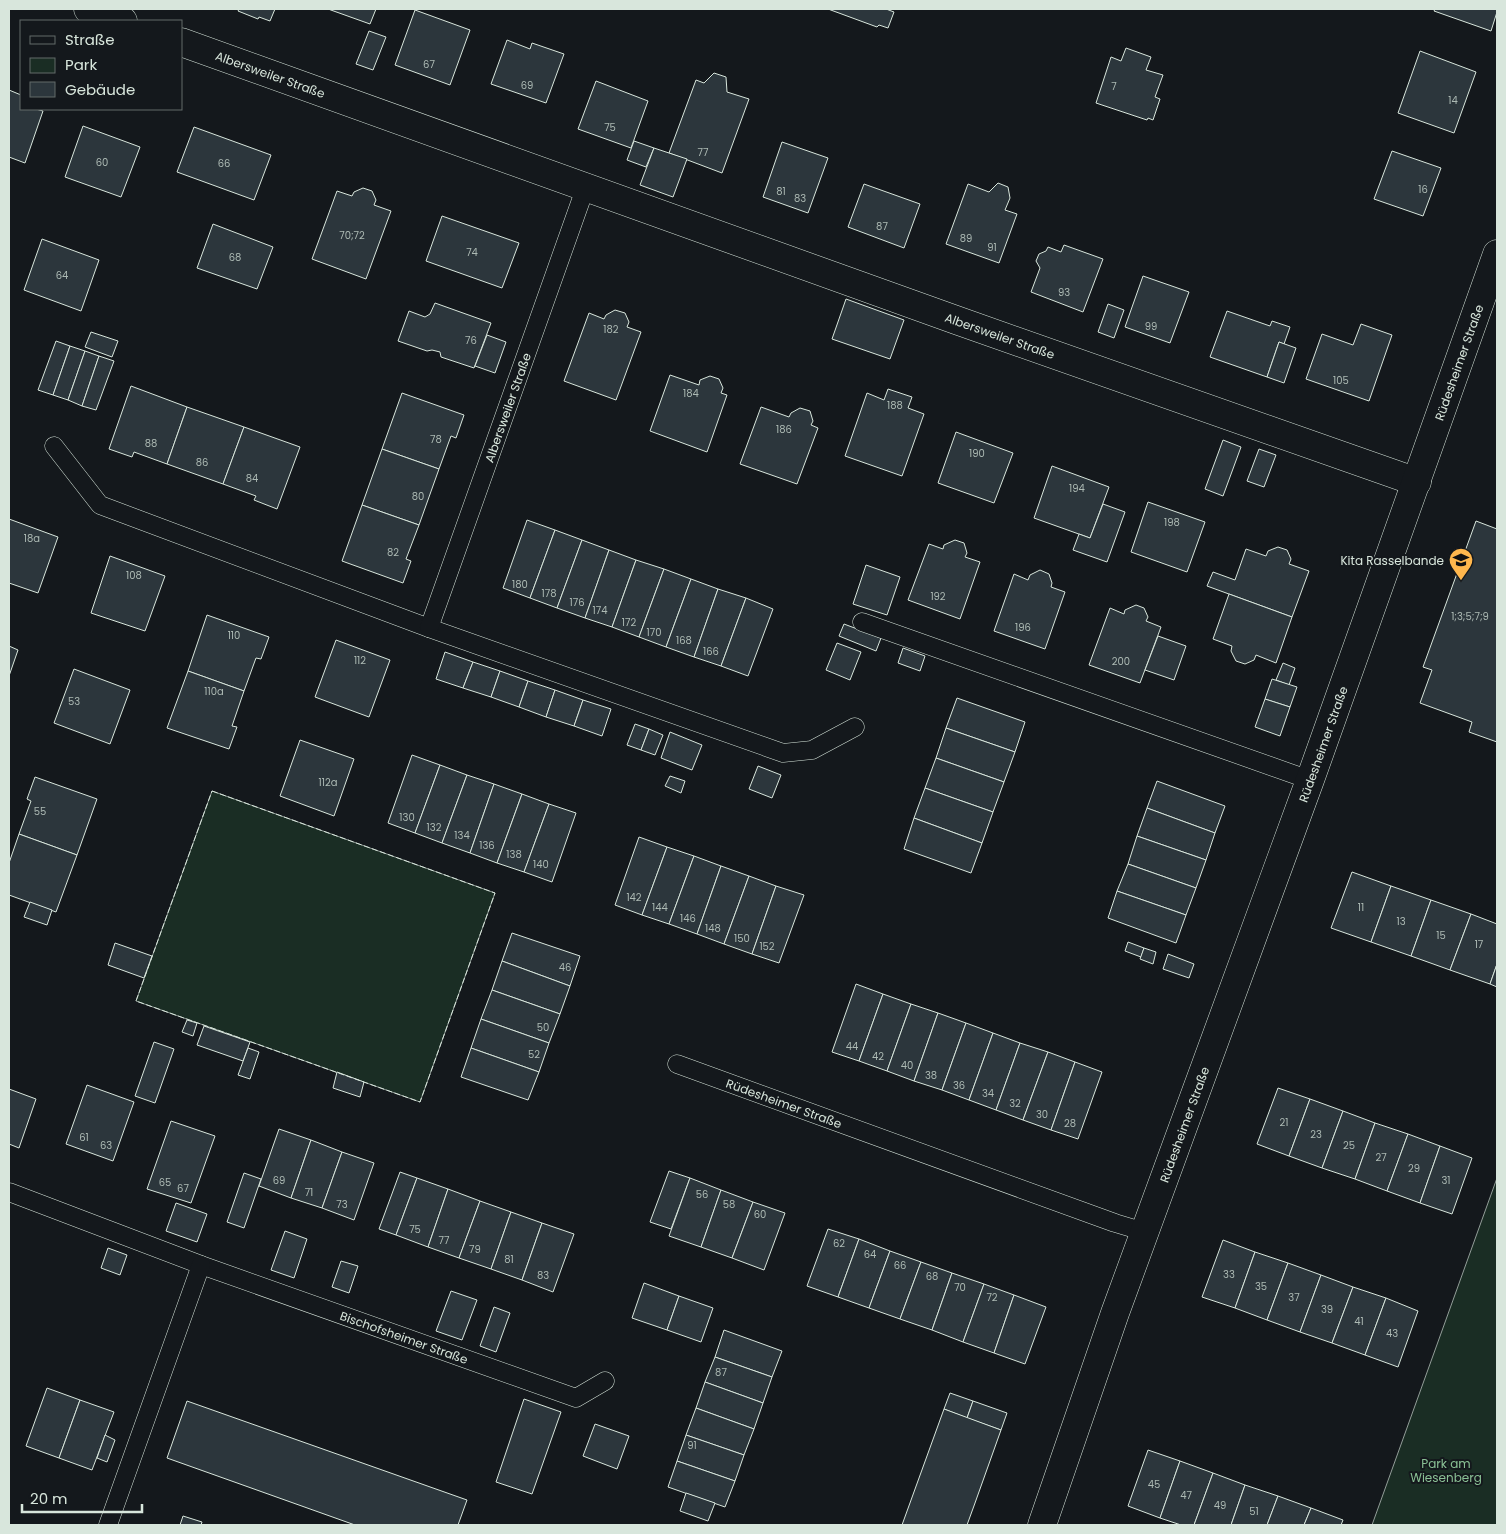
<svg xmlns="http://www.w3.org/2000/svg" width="1506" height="1534" font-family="Poppins,sans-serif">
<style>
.green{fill:#1a2d24;stroke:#939e99}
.building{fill:#2c363c;stroke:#d8e6dc}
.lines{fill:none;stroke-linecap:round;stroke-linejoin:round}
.lane-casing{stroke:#d8e6dc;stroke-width:19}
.street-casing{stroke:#d8e6dc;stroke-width:29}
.lane{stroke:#14181c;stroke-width:18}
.street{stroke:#14181c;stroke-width:28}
.fence{stroke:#d8e6dc;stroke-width:1;stroke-dasharray:6 2.5;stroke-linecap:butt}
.labels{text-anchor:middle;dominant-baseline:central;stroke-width:4;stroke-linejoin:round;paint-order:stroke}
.number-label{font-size:10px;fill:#adbab4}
.street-label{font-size:12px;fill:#d8e6dc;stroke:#14181c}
.poi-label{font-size:12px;fill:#d8e6dc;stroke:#14181c;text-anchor:end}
.park-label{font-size:12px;fill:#8ac095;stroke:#14181c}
</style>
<rect width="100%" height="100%" fill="#14181c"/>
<g class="green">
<path d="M212,791l283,102 -75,209 -284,-101z"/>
<path d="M1497,1178v347h-125z"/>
</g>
<g class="building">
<path d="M238,9h37l-5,12 -11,-4 -1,2 -20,-8 1,-2z"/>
<path d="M328,9h48l-6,15z"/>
<path d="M828,9h58l8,3 -6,16 -9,-3 -2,2z"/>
<path d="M1435,9h62v3l-6,19 -57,-20z"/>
<path d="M415,10l55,20 -20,55 -55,-20z"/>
<path d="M369,31l17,6 -13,33 -17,-6z"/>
<path d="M507,40l23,9 2,-6 32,11 -18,49 -55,-19z"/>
<path d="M1126,48l25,9 -5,13 17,5 -8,22 5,2 -7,21 -5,-2 -1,2 -51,-17 15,-46 10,4z"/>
<path d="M1420,51l56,21 -22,61 -56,-20z"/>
<path d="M714,73l12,4 1,15 22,7 -27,74 -53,-20 27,-73 8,3z"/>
<path d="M596,81l52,20 -17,47 -53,-19z"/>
<path d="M9,90l12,5v14h15l7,2 -18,52 -16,-6z"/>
<path d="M83,126l57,21 -19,50 -56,-20z"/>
<path d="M194,127l77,28 -17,45 -77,-28z"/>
<path d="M634,141l20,7 -8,19 -19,-7z"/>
<path d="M782,142l46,16 -20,55 -45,-16z"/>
<path d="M654,148l33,11 -14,38 -33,-12z"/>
<path d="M1392,151l49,17 -18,48 -49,-17z"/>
<path d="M998,183l10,4 2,11 -5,12 12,4 -18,49 -53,-19 22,-60 21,8z"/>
<path d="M864,184l56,20 -16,44 -56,-21z"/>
<path d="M363,188l9,3 4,9 -2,5 17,6 -25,68 -54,-20 25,-68 15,5 2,-4z"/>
<path d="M442,216l77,27 -17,45 -76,-27z"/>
<path d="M213,224l60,23 -16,42 -60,-21z"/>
<path d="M42,239l57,21 -18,51 -57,-21z"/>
<path d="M1064,245l39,14 -20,53 -52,-20 9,-24 -4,-7 3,-7 7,-3 2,-4 13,5z"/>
<path d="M1143,276l46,16 -19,51 -45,-16z"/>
<path d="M846,299l58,21 -14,39 -58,-20z"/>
<path d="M435,303l56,20 -17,45 -33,-11 -1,-5 -8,-2 -5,1 -29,-10 11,-30 16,6 5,-3z"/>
<path d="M1108,304l16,6 -10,28 -16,-6z"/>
<path d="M615,310l10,3 4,9 -2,5 14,5 -25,68 -52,-19 25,-68 15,6 2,-4z"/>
<path d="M1227,311l43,15 2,-5 18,6 -6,17 -5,-2 -12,35 -57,-20z"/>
<path d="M1361,324l31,11 -23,66 -63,-22 16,-45 31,11z"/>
<path d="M91,332l27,9 -6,16 -27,-10z"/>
<path d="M487,335l19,7 -11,31 -20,-7z"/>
<path d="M56,341l14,5 -17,49 -15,-5z"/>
<path d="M1279,342l17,6 -12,35 -17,-6z"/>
<path d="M70,346l15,5 -17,49 -15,-5z"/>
<path d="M85,351l14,5 -17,50 -14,-6z"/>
<path d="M99,356l15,5 -18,49 -14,-4z"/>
<path d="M670,375l29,10 1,-5 10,-4 9,3 4,9 -2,5 6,2 -20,57 -57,-21z"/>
<path d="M131,386l56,21 -20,57 -33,-12 -2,5 -23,-8z"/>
<path d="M888,389l24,8 -4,11 16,6 -22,62 -57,-20 22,-63 17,7z"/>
<path d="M402,393l62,22 -8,23 -5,-2 -12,33 -57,-20z"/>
<path d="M187,407l57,20 -21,57 -56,-20z"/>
<path d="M761,407l28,10 2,-4 9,-5 10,3 3,10 -2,4 7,3 -21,56 -57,-20z"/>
<path d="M244,427l56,20 -23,62 -23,-9 2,-4 -33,-12z"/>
<path d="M956,432l57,21 -19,50 -56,-20z"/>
<path d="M1223,440l18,7 -18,49 -18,-7z"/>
<path d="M382,449l57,20 -20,56 -57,-20z"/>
<path d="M1259,449l17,6 -12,32 -17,-6z"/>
<path d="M1052,466l57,21 -19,51 -56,-20z"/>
<path d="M1148,502l57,20 -18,50 -56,-20z"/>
<path d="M1103,504l22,8 -18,50 -34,-12 6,-16 11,4z"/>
<path d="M362,505l57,20 -13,34 5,2 -8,22 -61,-22z"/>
<path d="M9,519l49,18 -20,56 -29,-10z"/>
<path d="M527,520l28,10 -25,68 -27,-10z"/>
<path d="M1476,521l21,8v213l-28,-10 3,-10 -52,-19 12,-33 -9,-3z"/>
<path d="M555,530l27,10 -25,68 -27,-10z"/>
<path d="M582,540l27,10 -24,68 -28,-10z"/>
<path d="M955,540l9,3 3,10 -2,4 15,5 -20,57 -52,-19 21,-56 14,5 1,-4z"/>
<path d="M1278,547l9,3 4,9 -2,5 20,7 -17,46 -85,-31 6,-14 22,8 11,-31 20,7 2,-5z"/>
<path d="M609,550l27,10 -24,67 -27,-9z"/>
<path d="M110,556l55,20 -20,55 -54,-18z"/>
<path d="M636,560l28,9 -25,68 -27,-10z"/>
<path d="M866,565l34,12 -13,38 -34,-11z"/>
<path d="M664,569l27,10 -25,68 -27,-10z"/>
<path d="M1040,570l9,4 3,9 -1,4 14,5 -20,57 -51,-18 20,-57 14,6 2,-5z"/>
<path d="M691,579l27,10 -24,68 -28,-10z"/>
<path d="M718,589l28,9 -25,68 -27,-9z"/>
<path d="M1229,594l63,23 -16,46 -20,-8 -2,5 -9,4 -9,-3 -5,-10 1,-5 -19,-7z"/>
<path d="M746,598l27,11 -25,67 -27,-10z"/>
<path d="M1136,605l8,3 4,9 -2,4 15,6 -21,56 -51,-18 21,-57 14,6 1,-4z"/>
<path d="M207,615l62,22 -8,22 -5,-1 -12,33 -56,-20z"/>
<path d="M844,624l37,14 -5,13 -37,-15z"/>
<path d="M1158,636l28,10 -12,34 -29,-10z"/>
<path d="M336,640l54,20 -21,57 -54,-20z"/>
<path d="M837,643l24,9 -11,28 -24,-10z"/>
<path d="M9,646l9,4 -9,26z"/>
<path d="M903,648l22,8 -5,15 -22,-8z"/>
<path d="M445,652l28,10 -10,26 -27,-9z"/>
<path d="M473,662l27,9 -9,26 -28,-9z"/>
<path d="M1283,663l12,5 -6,17 -13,-5z"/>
<path d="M74,669l56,21 -20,54 -56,-21z"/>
<path d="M188,671l56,20 -12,35 5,1 -8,22 -62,-21z"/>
<path d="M500,671l28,10 -9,26 -28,-10z"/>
<path d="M1272,679l25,8 -7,20 -25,-8z"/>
<path d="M528,681l27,9 -9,27 -27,-10z"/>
<path d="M555,690l28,10 -9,26 -28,-9z"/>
<path d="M957,698l68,24 -10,30 -69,-24z"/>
<path d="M1265,699l25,8 -10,29 -25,-9z"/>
<path d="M583,700l28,9 -9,27 -28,-10z"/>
<path d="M635,724l14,5 -8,21 -14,-5z"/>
<path d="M946,728l69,24 -11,30 -68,-24z"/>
<path d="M649,729l14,6 -8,20 -14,-5z"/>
<path d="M670,732l32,13 -10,25 -31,-12z"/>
<path d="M300,740l54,19 -20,57 -54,-20z"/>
<path d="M412,755l28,10 -25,68 -27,-10z"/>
<path d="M936,758l68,24 -11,30 -68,-24z"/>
<path d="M440,765l27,10 -25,68 -27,-10z"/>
<path d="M758,766l23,9 -9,23 -23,-9z"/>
<path d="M467,775l27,9 -24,69 -28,-10z"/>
<path d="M670,776l15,5 -4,12 -16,-7z"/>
<path d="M35,777l62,22 -20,56 -58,-21 12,-33 -4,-2z"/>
<path d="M1157,781l68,25 -10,27 -68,-25z"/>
<path d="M494,784l28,10 -25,69 -27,-10z"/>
<path d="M925,788l68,24 -11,31 -68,-25z"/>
<path d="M522,794l27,10 -25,68 -27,-9z"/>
<path d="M549,804l27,9 -24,69 -28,-10z"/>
<path d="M1147,808l68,25 -9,27 -69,-24z"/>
<path d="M914,818l68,25 -11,30 -67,-24z"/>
<path d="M19,834l58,21 -21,57 -47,-17v-32z"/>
<path d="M1137,836l69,24 -10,28 -68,-24z"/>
<path d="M639,837l28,10 -25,68 -27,-10z"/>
<path d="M667,847l27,9 -25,68 -27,-9z"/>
<path d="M694,856l27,10 -24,68 -28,-10z"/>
<path d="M1128,864l68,24 -10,27 -69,-24z"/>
<path d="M721,866l28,10 -25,68 -27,-10z"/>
<path d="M1352,872l39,14 -20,56 -40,-14z"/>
<path d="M749,876l27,10 -24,68 -28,-10z"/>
<path d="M776,886l28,9 -25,68 -27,-9z"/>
<path d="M1391,886l40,14 -20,56 -40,-14z"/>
<path d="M1117,891l69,24 -10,28 -68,-25z"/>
<path d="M1431,900l40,14 -21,56 -39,-14z"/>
<path d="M30,902l22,8 -5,15 -23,-8z"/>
<path d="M1471,914l26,10v40l-7,20 -40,-14z"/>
<path d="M512,933l68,23 -10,30 -68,-25z"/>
<path d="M1128,942l16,6 -3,9 -16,-6z"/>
<path d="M115,943l37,13 -8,22 -36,-13z"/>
<path d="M1144,948l12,4 -3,12 -13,-5z"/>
<path d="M1168,954l26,10 -5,14 -26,-9z"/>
<path d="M502,961l68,25 -10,28 -68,-24z"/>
<path d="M1497,964v23l-7,-3z"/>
<path d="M856,984l27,10 -24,67 -27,-9z"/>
<path d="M492,990l68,24 -11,29 -68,-24z"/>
<path d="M883,994l28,10 -24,67 -28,-10z"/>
<path d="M911,1004l27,9 -24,68 -27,-10z"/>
<path d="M938,1013l28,10 -24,67 -28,-9z"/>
<path d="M481,1019l68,24 -10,29 -68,-24z"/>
<path d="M187,1020l10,3 -4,13 -11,-4z"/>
<path d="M966,1023l27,10 -24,67 -27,-10z"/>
<path d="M204,1026l46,16 -7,19 -46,-16z"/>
<path d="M993,1033l27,10 -24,67 -27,-10z"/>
<path d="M154,1042l20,7 -19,54 -20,-7z"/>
<path d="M1020,1043l28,9 -25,68 -27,-10z"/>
<path d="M248,1048l11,4 -9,27 -12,-4z"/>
<path d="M471,1048l68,24 -11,28 -67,-23z"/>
<path d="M1048,1052l27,10 -24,68 -28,-10z"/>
<path d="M1075,1062l27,10 -24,67 -27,-9z"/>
<path d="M337,1072l27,10 -4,15 -27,-9z"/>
<path d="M87,1085l47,17 -21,59 -47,-17z"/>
<path d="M1278,1088l32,11 -21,57 -32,-12z"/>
<path d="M9,1089l27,10 -17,49 -10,-4z"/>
<path d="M1310,1099l33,12 -21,57 -33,-12z"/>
<path d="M1343,1111l32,12 -20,56 -33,-11z"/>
<path d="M171,1121l44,15 -24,67 -44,-14z"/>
<path d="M1375,1123l33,11 -21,57 -32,-12z"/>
<path d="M279,1129l32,11 -20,58 -32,-12z"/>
<path d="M1408,1134l32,12 -20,57 -33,-12z"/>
<path d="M311,1140l31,12 -20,56 -31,-10z"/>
<path d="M1440,1146l32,12 -20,56 -32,-11z"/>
<path d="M342,1152l32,11 -20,57 -32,-12z"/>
<path d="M669,1171l21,7 -19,51 -21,-7z"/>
<path d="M400,1172l17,6 -21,57 -17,-6z"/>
<path d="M244,1173l17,6 -17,49 -17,-6z"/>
<path d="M417,1178l31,11 -20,58 -32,-12z"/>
<path d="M690,1178l31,12 -20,57 -32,-11z"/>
<path d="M448,1189l32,12 -21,57 -31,-11z"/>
<path d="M721,1190l32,12 -21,56 -31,-11z"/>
<path d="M480,1201l31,11 -20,57 -32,-11z"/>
<path d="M753,1202l32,11 -21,57 -32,-12z"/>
<path d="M176,1203l31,11 -10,28 -31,-11z"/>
<path d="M511,1212l31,11 -20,57 -31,-11z"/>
<path d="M542,1223l32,11 -21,58 -31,-12z"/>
<path d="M828,1229l31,10 -21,58 -31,-11z"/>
<path d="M285,1231l22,8 -13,39 -23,-8z"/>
<path d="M859,1239l31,12 -21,57 -31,-11z"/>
<path d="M1223,1240l32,12 -20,56 -33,-11z"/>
<path d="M108,1248l19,7 -7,20 -19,-7z"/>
<path d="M890,1251l31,11 -21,57 -31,-11z"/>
<path d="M1255,1252l33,11 -21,57 -32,-12z"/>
<path d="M341,1261l17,5 -9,27 -17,-6z"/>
<path d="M921,1262l31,11 -20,57 -32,-11z"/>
<path d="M1288,1263l33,12 -21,57 -33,-12z"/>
<path d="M952,1273l32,11 -21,58 -31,-12z"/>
<path d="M1321,1275l32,12 -21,56 -32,-11z"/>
<path d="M644,1283l35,13 -12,34 -35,-12z"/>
<path d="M984,1284l30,11 -20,58 -31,-11z"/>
<path d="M1353,1287l33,11 -21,57 -33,-12z"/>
<path d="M451,1291l26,9 -15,40 -26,-9z"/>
<path d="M1014,1295l32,12 -21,57 -31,-11z"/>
<path d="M679,1296l34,12 -12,34 -34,-12z"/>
<path d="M1386,1298l32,13 -20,56 -33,-12z"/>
<path d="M494,1307l16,6 -14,39 -16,-6z"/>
<path d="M724,1330l58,21 -10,26 -57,-20z"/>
<path d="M715,1357l57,20 -9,26 -58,-21z"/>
<path d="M705,1382l58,21 -9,26 -58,-21z"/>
<path d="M47,1388l33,12 -21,58 -33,-12z"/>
<path d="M950,1393l23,8 -6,17 -23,-9z"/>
<path d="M524,1399l37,13 -29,82 -36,-12z"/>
<path d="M80,1400l34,12 -22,58 -33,-12z"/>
<path d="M187,1401l280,99 -9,25h-103l-188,-67z"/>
<path d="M973,1401l34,12 -6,17 -34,-12z"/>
<path d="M696,1408l58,21 -10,26 -58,-20z"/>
<path d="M944,1409l57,21 -26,73 -8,22h-65z"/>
<path d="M595,1424l34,12 -12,33 -34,-13z"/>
<path d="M105,1435l10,5 -8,22 -10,-4z"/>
<path d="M686,1435l58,20 -9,26 -58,-20z"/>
<path d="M1148,1450l32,11 -20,57 -32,-12z"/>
<path d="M677,1461l58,20 -10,26 -57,-20z"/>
<path d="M1180,1461l33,12 -19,52h-13l-21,-7z"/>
<path d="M1213,1473l32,12 -14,40h-37z"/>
<path d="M1245,1485l33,11 -11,29h-36z"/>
<path d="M686,1493l29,10 -7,18 -28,-10z"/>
<path d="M1278,1496l33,12 -7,17h-37z"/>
<path d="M1311,1508l32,12 -2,5h-37z"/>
<path d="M183,1516l19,6 -1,3h-21z"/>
</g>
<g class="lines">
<defs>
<g id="lane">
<path d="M54,446l46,59 329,123 354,125 29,-3 43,-23"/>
<path d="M862,622l448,158"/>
<path id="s1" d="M429,628l157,-442"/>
<path id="s2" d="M677,1064l438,159 30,9"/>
<path id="s3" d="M9,1192l192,73 375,133 29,-17"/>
<path d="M108,1525l93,-260"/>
</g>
<g id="street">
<path d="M88,9l35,12"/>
<path id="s4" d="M181,42l775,278 461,162"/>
<path id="s5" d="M1042,1525l73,-212 195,-533 187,-526"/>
</g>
</defs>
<use href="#lane" class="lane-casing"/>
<use href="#street" class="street-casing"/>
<use href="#lane" class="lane"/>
<use href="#street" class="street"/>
<path class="fence" d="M212,791l283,102 -75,209 -284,-101z"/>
</g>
<defs>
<symbol id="school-pin" viewBox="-11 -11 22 30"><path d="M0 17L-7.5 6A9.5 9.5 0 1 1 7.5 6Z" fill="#ffb74d" stroke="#14181c"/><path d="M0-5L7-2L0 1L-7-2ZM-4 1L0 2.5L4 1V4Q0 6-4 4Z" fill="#111"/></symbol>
</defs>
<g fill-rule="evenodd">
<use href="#school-pin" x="1447" y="546" width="28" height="38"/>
</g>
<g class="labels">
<g class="number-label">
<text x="429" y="64">67</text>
<text x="527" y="85">69</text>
<text x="1114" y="86">7</text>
<text x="1453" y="100">14</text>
<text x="610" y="127">75</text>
<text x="703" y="152">77</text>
<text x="102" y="162">60</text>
<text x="224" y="163">66</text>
<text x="1423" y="189">16</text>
<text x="781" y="191">81</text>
<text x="800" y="198">83</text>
<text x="882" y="226">87</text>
<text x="352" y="235">70;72</text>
<text x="966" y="238">89</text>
<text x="992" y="247">91</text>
<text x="472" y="252">74</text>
<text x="235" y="257">68</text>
<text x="62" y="275">64</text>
<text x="1064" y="292">93</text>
<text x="1151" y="326">99</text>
<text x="611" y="329">182</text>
<text x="471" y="340">76</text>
<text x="1341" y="380">105</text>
<text x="691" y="393">184</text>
<text x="895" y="405">188</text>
<text x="784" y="429">186</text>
<text x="436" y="439">78</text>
<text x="151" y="443">88</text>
<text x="977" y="453">190</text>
<text x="202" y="462">86</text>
<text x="252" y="478">84</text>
<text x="1077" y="488">194</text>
<text x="418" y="496">80</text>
<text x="1172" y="522">198</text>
<text x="32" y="538">18a</text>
<text x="393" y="552">82</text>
<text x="134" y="575">108</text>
<text x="520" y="584">180</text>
<text x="549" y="593">178</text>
<text x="938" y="596">192</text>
<text x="577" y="602">176</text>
<text x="600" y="610">174</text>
<text x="1470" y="616">1;3;5;7;9</text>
<text x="629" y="622">172</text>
<text x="1023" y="627">196</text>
<text x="654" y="632">170</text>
<text x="234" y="635">110</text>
<text x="684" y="640">168</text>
<text x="711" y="651">166</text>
<text x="360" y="660">112</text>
<text x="1121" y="661">200</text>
<text x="214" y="691">110a</text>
<text x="74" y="701">53</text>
<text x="328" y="782">112a</text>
<text x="40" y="811">55</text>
<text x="407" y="817">130</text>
<text x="434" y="827">132</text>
<text x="462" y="835">134</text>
<text x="487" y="845">136</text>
<text x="514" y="854">138</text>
<text x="541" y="864">140</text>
<text x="634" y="897">142</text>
<text x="660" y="907">144</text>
<text x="1361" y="907">11</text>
<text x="688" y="918">146</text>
<text x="1401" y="921">13</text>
<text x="713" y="928">148</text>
<text x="1441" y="935">15</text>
<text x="742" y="938">150</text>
<text x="1479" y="944">17</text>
<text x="767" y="946">152</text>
<text x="565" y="967">46</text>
<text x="543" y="1027">50</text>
<text x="852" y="1046">44</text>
<text x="534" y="1054">52</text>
<text x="878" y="1056">42</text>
<text x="907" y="1065">40</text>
<text x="931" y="1075">38</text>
<text x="959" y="1085">36</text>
<text x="988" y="1093">34</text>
<text x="1015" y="1103">32</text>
<text x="1042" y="1114">30</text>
<text x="1284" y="1122">21</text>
<text x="1070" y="1123">28</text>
<text x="1316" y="1134">23</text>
<text x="84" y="1137">61</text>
<text x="106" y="1145">63</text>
<text x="1349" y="1145">25</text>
<text x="1381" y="1157">27</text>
<text x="1414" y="1168">29</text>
<text x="279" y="1180">69</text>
<text x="1446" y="1180">31</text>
<text x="165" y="1182">65</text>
<text x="183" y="1188">67</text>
<text x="309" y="1192">71</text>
<text x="702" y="1194">56</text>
<text x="342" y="1204">73</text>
<text x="729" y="1204">58</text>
<text x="760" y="1214">60</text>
<text x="415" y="1229">75</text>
<text x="444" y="1240">77</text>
<text x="839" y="1243">62</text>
<text x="475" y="1249">79</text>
<text x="870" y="1254">64</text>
<text x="509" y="1259">81</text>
<text x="900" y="1265">66</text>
<text x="1229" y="1274">33</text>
<text x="543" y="1275">83</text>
<text x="932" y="1276">68</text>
<text x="1261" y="1286">35</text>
<text x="960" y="1287">70</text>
<text x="992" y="1297">72</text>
<text x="1294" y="1297">37</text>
<text x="1327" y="1309">39</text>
<text x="1359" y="1321">41</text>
<text x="1392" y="1333">43</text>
<text x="721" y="1372">87</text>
<text x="692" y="1445">91</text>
<text x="1154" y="1484">45</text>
<text x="1186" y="1495">47</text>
<text x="1220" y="1505">49</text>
<text x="1254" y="1511">51</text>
</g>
<g class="street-label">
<text stroke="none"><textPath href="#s4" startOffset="95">Albersweiler Straße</textPath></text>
<text stroke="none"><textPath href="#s4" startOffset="870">Albersweiler Straße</textPath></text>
<text stroke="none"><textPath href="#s5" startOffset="1235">Rüdesheimer Straße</textPath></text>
<text stroke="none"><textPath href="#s1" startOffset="234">Albersweiler Straße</textPath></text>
<text stroke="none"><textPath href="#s5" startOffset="830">Rüdesheimer Straße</textPath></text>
<text stroke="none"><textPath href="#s2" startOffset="114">Rüdesheimer Straße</textPath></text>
<text stroke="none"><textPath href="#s5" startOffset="425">Rüdesheimer Straße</textPath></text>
<text stroke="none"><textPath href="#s3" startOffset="421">Bischofsheimer Straße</textPath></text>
</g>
<g class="poi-label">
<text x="1444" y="560">Kita Rasselbande</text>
</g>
<g class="park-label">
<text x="1446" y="1463">Park am<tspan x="1446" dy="14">Wiesenberg</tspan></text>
</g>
</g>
<rect width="1506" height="1534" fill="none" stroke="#d8e6dc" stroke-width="20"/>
<rect x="20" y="20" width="162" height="90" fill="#14181c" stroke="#626a69"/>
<rect x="30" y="36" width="25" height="8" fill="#14181c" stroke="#626a69"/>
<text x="65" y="45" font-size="15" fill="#d8e6dc">Straße</text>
<rect x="30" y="58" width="25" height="15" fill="#1a2d24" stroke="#626a69"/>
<text x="65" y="70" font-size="15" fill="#d8e6dc">Park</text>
<rect x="30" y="82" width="25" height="15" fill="#2c363c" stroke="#626a69"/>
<text x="65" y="95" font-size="15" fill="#d8e6dc">Gebäude</text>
<path d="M22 1504v8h120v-8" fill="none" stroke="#d8e6dc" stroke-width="2.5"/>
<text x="30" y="1504" font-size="15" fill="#d8e6dc" stroke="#14181c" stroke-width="4" paint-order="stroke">20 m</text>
</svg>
